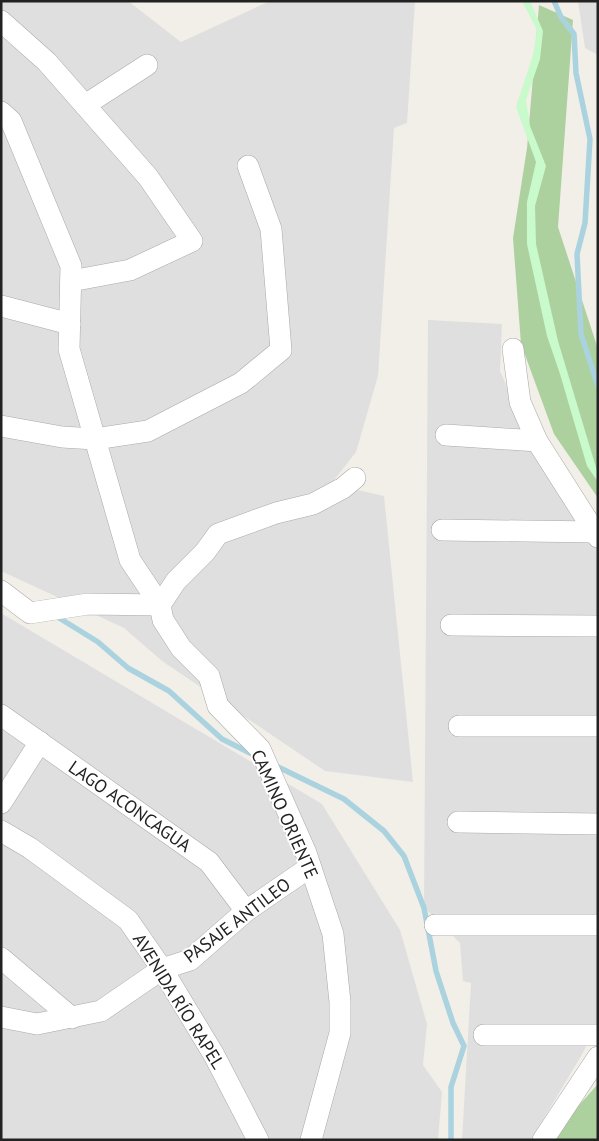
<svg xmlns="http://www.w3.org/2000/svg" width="599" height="1141" font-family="'PT Sans',sans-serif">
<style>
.residential{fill:#e0dfdf}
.forest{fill:#add19e}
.park{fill:#c8facc}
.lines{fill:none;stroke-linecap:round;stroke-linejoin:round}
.stream{stroke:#aad3df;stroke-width:5.5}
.minor-casing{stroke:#a9a9a9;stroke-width:22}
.minor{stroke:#fff;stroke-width:21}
.labels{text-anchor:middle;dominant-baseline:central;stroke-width:4;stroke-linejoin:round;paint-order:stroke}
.street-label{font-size:18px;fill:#222;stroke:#fff}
</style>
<rect width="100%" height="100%" fill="#f2efe9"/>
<g class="residential">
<path d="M1,1h127l53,41 89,-41h145l-8,122 -13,5 -16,248 -22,76 -25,32 53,12 29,286 -88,-11 -163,-110 -38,-33 -123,-57z"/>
<path d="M578,1h20v54l-13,-7z"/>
<path d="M428,320l74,4 -2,47 34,78 64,92v484l-17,31 -50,84h-69l9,-157 -8,-2 -3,-38 -36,-36z"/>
<path d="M1,613l321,191 78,126 27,94 -4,41 19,27 -4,48h-437z"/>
</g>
<g class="forest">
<path d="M539,5l34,15 -15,207 40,122v149l-44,-64 -33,-90 -8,-106 14,-90z"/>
<path d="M598,1084v56h-45l19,-27z"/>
</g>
<path class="park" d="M522,1h8l13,30 -3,28 -14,41 4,26 16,40 -11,40 1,38 22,97 40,133v8l-11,-16 -27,-92 -13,-38 -20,-92v-42l9,-40 -20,-55 17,-52 4,-25z"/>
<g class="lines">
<g class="stream">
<path d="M554,1l7,16 13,17 2,39 14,66 -5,84 -8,31 4,80 17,52"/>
<path d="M56,616l42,26 30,26 41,23 53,48 32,16"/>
<path d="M274,765l70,34 40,32 20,25 20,52 12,63 17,52 11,23 -13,41v53"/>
</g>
<defs>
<g id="minor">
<path d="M1,21l46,41 101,115 44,64 -62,29 -59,11"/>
<path d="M85,105l62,-40"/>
<path d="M1,112l10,9 60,145 -2,83 61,211 30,45"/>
<path d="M1,306l69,18"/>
<path d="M513,349l7,53 17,39 61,96"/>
<path d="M1,426l61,11 33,2 53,-8 93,-48 40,-33 -10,-121 -23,-63"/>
<path d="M446,435l91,6"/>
<path d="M442,530l153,2"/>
<path d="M1,591l29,22 58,-9 72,1"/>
<path d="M451,625l147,1"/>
<path d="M1,715l208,147 37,49"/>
<path d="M459,726h139"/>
<path d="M1,803l39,-61"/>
<path d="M458,822l140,2"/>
<path d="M1,831l29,17 98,72 34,49 52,86 44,85"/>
<path d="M435,925h163"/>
<path d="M1,958l71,60"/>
<path d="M1,1017l36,7 64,-13 61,-42 28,-9 56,-49 64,-44"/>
<path d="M484,1035h114"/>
<path d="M311,1140l29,-107v-31l-7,-68 -27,-81 -46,-104 -42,-43 -9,-30 -28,-28 -18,-28 -3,-15 16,-24 29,-29 13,-18 58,-21 37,-9 30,-16 12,-10"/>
<path d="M543,1140l55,-83"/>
</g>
</defs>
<use href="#minor" class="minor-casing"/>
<use href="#minor" class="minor"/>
</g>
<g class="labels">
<g class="street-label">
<text transform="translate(130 806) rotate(35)">LAGO ACONCAGUA</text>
<text transform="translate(285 814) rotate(66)">CAMINO ORIENTE</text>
<text transform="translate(237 920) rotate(-37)">PASAJE ANTILEO</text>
<text transform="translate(179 1001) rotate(58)">AVENIDA RÍO RAPEL</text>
</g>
</g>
<rect width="599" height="1141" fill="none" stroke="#222222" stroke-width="5"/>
</svg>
